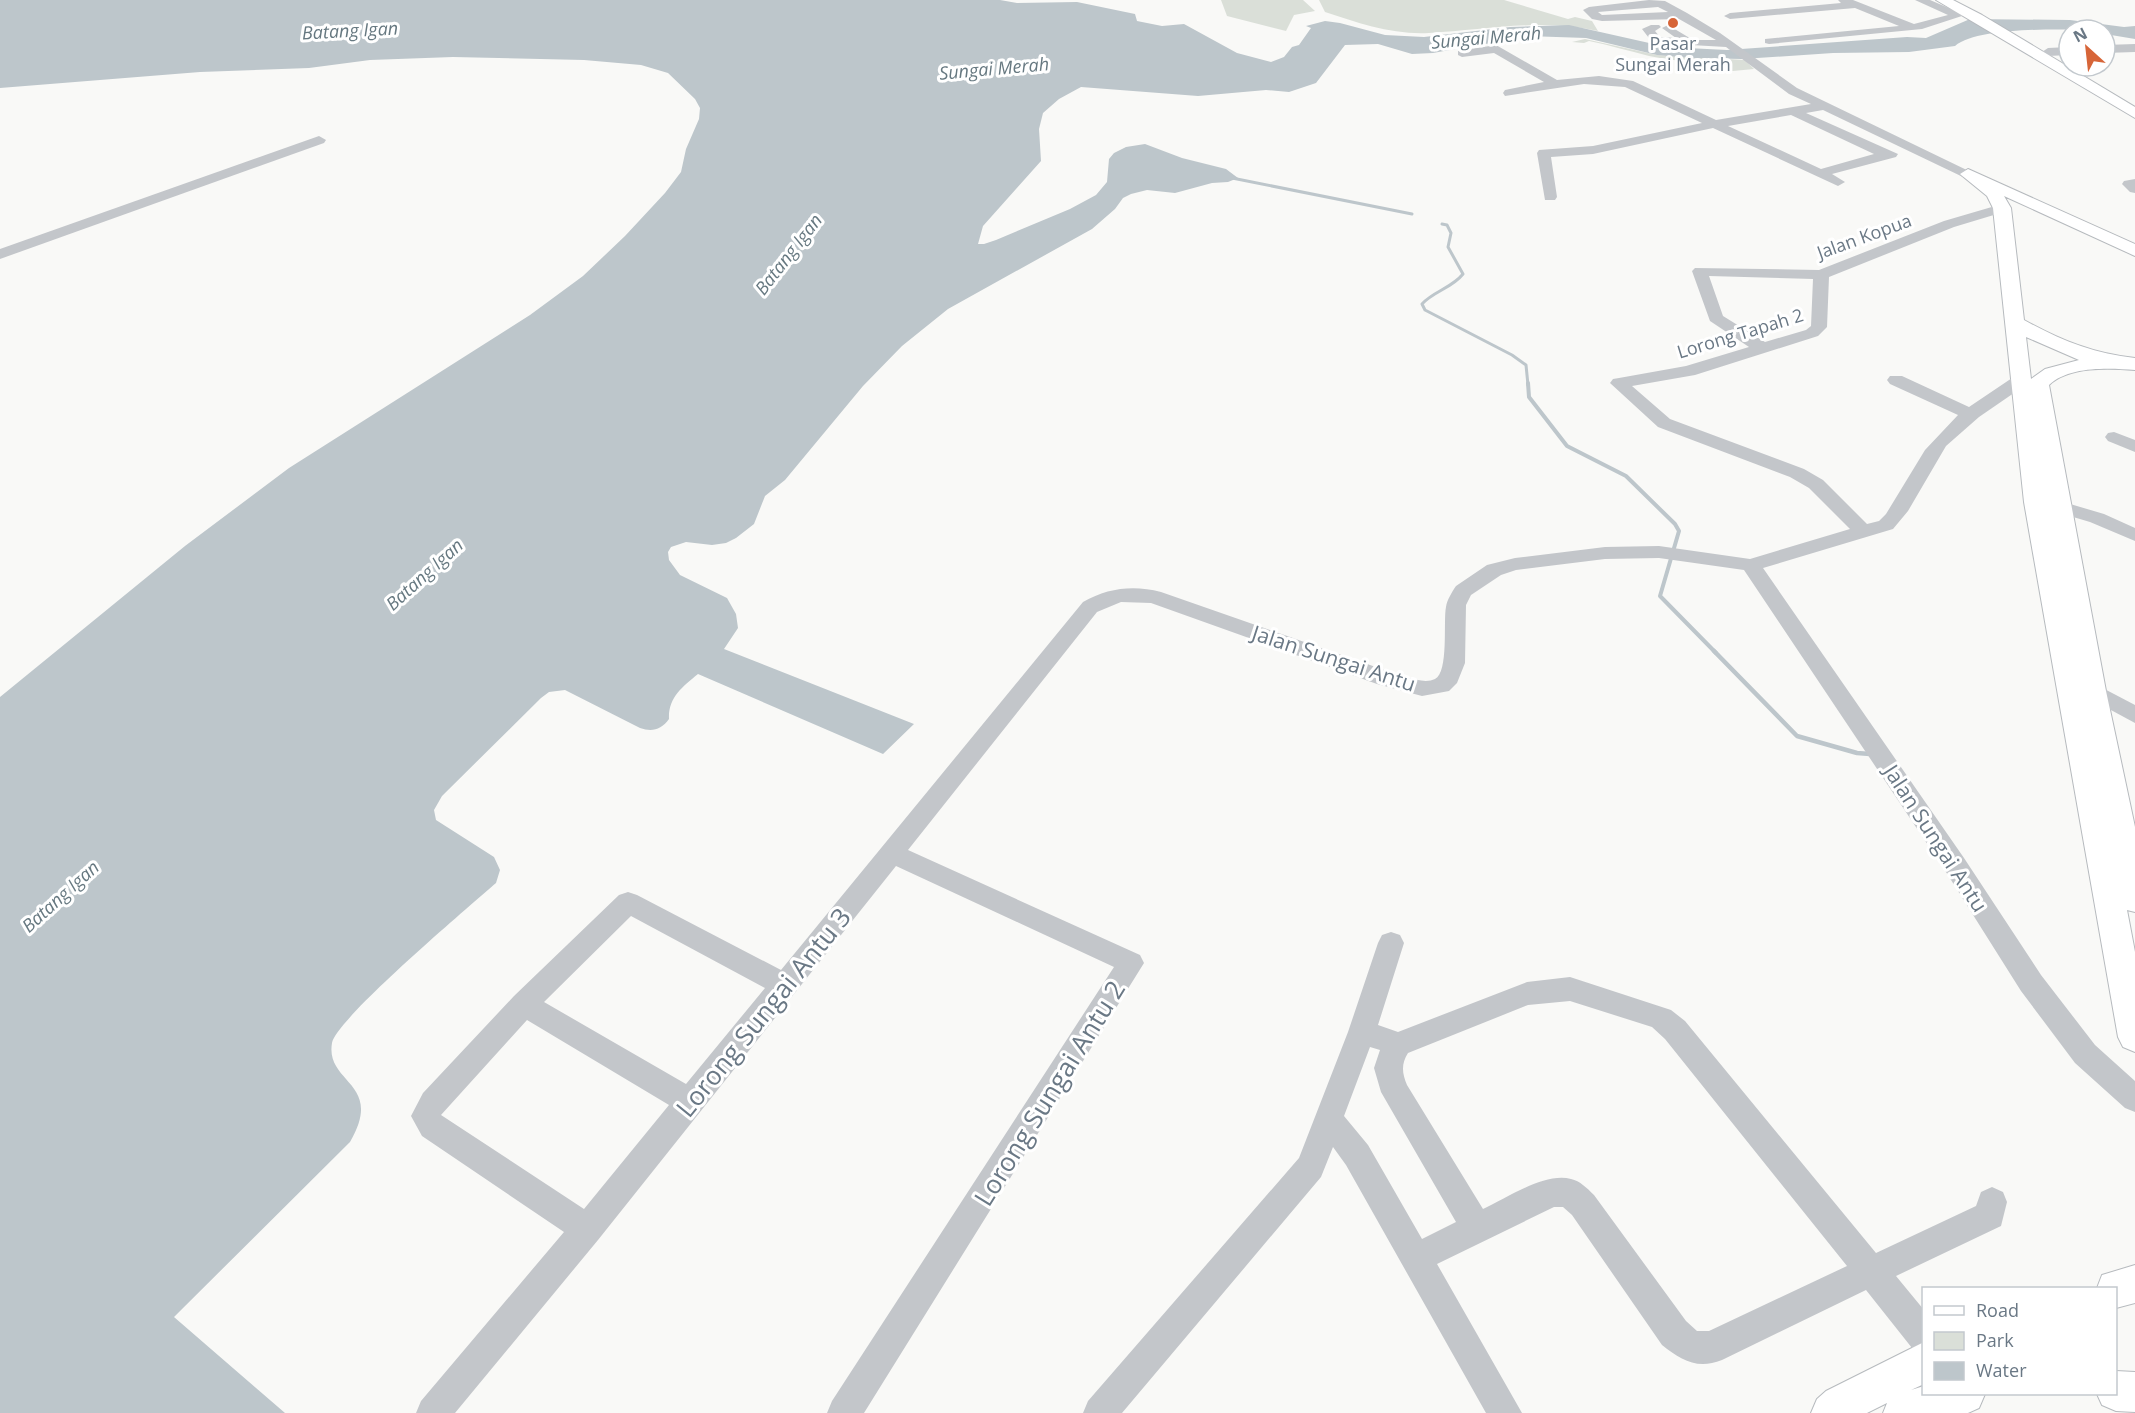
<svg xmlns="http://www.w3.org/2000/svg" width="2135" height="1413" font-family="'Open Sans',sans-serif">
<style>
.green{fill:#dadfd8}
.water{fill:#bdc6cb}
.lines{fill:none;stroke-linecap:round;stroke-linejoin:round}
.stream-far2{stroke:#bdc6cb;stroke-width:3}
.stream-far1{stroke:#bdc6cb;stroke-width:4}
.stream{stroke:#bdc6cb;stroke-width:4.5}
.major-casing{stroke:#b6babe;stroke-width:2}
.minor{fill:#c3c6ca;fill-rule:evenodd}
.major{fill:#fff;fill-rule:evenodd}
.poi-dot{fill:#d76538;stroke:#fff;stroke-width:2}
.labels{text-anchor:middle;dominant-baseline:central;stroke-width:6;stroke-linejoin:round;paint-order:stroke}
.far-water-label{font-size:18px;font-style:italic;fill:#667880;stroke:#fff}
.far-poi-label{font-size:18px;fill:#6a7885;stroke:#fff}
.far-street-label{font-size:18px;fill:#6a7885;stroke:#fff}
.street-label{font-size:21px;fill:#6a7885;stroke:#fff}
.near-street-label{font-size:26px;fill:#6a7885;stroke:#fff}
</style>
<rect width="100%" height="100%" fill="#f9f9f7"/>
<g class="green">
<path d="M1221,0h82l12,11 -21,4 -8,16 -59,-15z"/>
<path d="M1319,0h185l64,19 7,-2 17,4 6,10c-56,-13 -113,-1 -169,2 -36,2 -71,-10 -104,-21z"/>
<path d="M1585,39l72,16 88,5 9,9 -42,4c-19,-14 -41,-12 -63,-17 -20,-5 -40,-11 -60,-15l-5,2 -12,-1z"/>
</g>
<path class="water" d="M0,0h1000l17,3 60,-1 58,12 2,7 25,5 22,-2 53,29 34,9 13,-5 8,-10 7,-2 12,-17 -5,-2 19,-5 15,2 45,12 39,2 86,-10 59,-2 98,22 60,3 180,-13 19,1 44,-19 100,1 54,7 11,-1v13l-30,-5v-4c-34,0 -124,-5 -150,16l-46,6 -76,1 -91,6 -49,-1 -36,-3 -71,-17 -59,-2 -27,7 -17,1 -50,9 -21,1 -34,-10 -33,1 -29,38 -27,9 -23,-2 -68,6 -117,-9 -22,12 -16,14 -4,16 2,32 -58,65 -5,18h6l12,-4 74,-31 26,-14 11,-13 2,-23 5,-6 12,-6 19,-3 37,14 44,11 12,9 -10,4 -16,1 -37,10 -28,-3 -16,4 -8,4 -8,11 -23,20 -144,80 -46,37 -39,40 -78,94 -20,16 -11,28 -18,14 -10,5 -14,2 -26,-3 -15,5 -3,5 1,8 11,15 47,23 9,16 2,14 -14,21 190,75 -31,30 -185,-80c-16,13 -30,24 -29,45 -8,11 -17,13 -29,9l-75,-38 -16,2 -8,6 -99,98 -8,14 2,10 58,37 6,13 -4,13c-26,23 -160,136 -164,160 -7,41 53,39 18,99l-176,175 111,96h-285v-716l185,-151 104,-78 241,-153 53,-39 42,-40 40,-43 16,-21 5,-23 13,-30 1,-11 -5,-9 -27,-26 -27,-8 -57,-5 -131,-3 -83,3 -61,8 -109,4 -200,16z"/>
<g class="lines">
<g class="stream-far2">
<path d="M1232,178l180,36"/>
<path d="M1442,224l5,1 4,8 -3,14 15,27c-11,14 -29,17 -41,30l3,6 87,45 14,10 2,20"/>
</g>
<path class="stream-far1" d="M1528,383l1,14 38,49 59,30 49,48 4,7 -19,65 56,57"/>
<path class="stream" d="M1714,651l83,85 60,17 13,1"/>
<defs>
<g id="major">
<path d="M1936,0h17l29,15 153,92v11z"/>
<path d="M1968,169l167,75v12l-131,-60 7,12 13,112c36,20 70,34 111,38v12c-26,-2 -66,-4 -86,15l57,306 29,136v85l-8,-2 8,42v100l-12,-5 -5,-10 -94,-535 -31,-294 -6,-12 -27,-22zM2026,337l53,23 -34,9 -14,10z"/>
<path d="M2135,1265v38l-19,5v-20h-19l5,-13z"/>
<path d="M1924,1342v42l-13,6 13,-4v8h61l-6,14 -11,5h-85l4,-10 -20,10h-56l6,-14 9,-8z"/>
<path d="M2116,1371l19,1v40l-19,-1 -14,-6 -5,-11h19z"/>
</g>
</defs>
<use href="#major" class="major-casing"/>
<g class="minor">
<path d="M1649,0l16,1 22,12 33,20 77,55 178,86 -7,4 -5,-1 -140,-67 -17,3 92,41 -2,3 -64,17 13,8 -7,4 -125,-58 -120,26 -42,3 6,40 -2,3h-10l-8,-47 2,-3 54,-4 109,-23 -77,-36 -41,-3 -79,12 -2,-3 2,-3 39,-8 -50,-29 -32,4 -4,-2v-4l38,-6 61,35 42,-4 34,5 83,39 95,-16 -22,-10 -63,-47 -70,-4 -4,-1 -10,-13 9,-4h8l2,2 -6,4 5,6 16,1 -14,-10 6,-3 25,15h23l-37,-21 -77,2 -10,-2 -9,-9 6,-3zM1658,7l10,5 -66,3 -4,-3zM1791,115l83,39 -53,15 -93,-43z"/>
<path d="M1838,0h15l61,24 34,-9 -33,-15h15l35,15 -43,14 -153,15 -4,-1v-4l134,-13 -44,-18 -125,11 -6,-3 6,-3 111,-10z"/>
<path d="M2135,44v8l-30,1v-8z"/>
<path d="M2069,47v8l-21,1 -6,-4 6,-4z"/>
<path d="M319,136l7,4 -2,3 -324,116v-10z"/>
<path d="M2135,179v14l-5,-1 -8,-8 2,-3z"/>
<path d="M2002,204l7,4 -2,3 -53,16 -125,50 -2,50 -9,9 -123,39 -63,11 38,33 134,50 19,11 44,44 12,-3 7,-7 39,-64 33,-35 -68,-31 -3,-4 3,-4h12l67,31 46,-31h12l3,4 -3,4 -48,33 -33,29 -38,65 -15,18 -130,39 201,290 77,117 54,70 40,36v31l-10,-4 -50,-45 -54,-72 -75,-119 -202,-302 -85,-12 -54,1 -89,11 -15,5 -30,20 -5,10 -1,58 -8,20 -8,8 -27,5 -45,-12 -226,-81 -30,-1 -24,10 -189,238 232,105 4,8 -280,450h-37l5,-12 282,-434 -218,-101 -298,374 -143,173h-39l5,-12 143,-169 -142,-96 -11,-20 12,-23 91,-97 105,-101 9,-3 9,3 144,75 302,-368c25,-14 50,-17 78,-10l229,80c12,3 33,13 45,7 14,-7 8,-58 11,-72 1,-7 6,-15 10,-21l31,-21 28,-7 90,-11 54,-1 91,13 100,-30 -41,-41 -19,-11 -132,-50 -48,-44 3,-4 6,-1 67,-12 63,-19 -39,-26 -18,-50 3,-3 124,2 125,-49zM1709,276l104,3 -2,47 -5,4 -41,12 -42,-26zM631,916l134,72 -79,96 -142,-82zM527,1020l142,85 -85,104 -143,-94z"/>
<path d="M2114,432l21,8v12l-27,-11 -3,-4 3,-4z"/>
<path d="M2060,501l44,13 31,14v13l-45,-19 -37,-11 -3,-4 3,-4z"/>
<path d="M2093,683l42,22v18l-50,-27 -3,-5 3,-5z"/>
<path d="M1391,932l9,3 4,8 -26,82 20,7 129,-50 43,-5 101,33 14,11 191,232 100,-47 5,-14 11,-5 11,5 4,10 -6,24 -105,50 28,34v42l-12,-4 -46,-58 -144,70c-25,10 -41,0 -60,-15l-90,-130 -9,-8h-9l-117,57 85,149h-36l-140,-248 -13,-18 -12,30 -199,236h-39l5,-12 211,-243 49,-126 30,-89 4,-8zM1570,1001l82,26 13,12 182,227 -138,65h-12l-11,-10 -92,-126c-7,-7 -14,-14 -23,-16 -26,-7 -64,19 -88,30l-76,-124c-5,-12 -6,-21 1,-32l120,-48zM1370,1047l10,3 -6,18 7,24 75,130 -34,17 -54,-94 -24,-29z"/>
</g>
<use href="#major" class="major"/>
</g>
<circle class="poi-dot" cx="1673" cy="23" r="6"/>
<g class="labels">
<g class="far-water-label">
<text transform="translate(350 30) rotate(-3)">Batang Igan</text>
<text transform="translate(1486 37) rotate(-5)">Sungai Merah</text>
<text transform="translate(994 68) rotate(-5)">Sungai Merah</text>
<text transform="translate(788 254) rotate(-52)">Batang Igan</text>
<text transform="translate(424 574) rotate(-42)">Batang Igan</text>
<text transform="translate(60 896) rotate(-42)">Batang Igan</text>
</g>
<g class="far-poi-label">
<text x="1673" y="43">Pasar<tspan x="1673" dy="21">Sungai Merah</tspan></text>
</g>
<g class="far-street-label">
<text transform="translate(1864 236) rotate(-20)">Jalan Kopua</text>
<text transform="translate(1740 333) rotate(-17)">Lorong Tapah 2</text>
</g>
<g class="street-label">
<text transform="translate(1334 658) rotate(18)">Jalan Sungai Antu</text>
<text transform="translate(1936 838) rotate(57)">Jalan Sungai Antu</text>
</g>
<g class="near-street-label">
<text transform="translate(763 1012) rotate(-51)">Lorong Sungai Antu 3</text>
<text transform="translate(1049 1093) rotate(-58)">Lorong Sungai Antu 2</text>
</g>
</g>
<rect x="1922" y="1287" width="195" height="108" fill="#ffffff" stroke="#c3c9ce" stroke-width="1.5"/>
<rect x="1934" y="1306" width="30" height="9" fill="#ffffff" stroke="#c3c9ce" stroke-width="1.5"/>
<text x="1976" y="1317" font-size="18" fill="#6a7885">Road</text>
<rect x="1934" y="1332" width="30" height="18" fill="#dadfd8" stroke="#c3c9ce" stroke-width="1.5"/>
<text x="1976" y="1347" font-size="18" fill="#6a7885">Park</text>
<rect x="1934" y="1362" width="30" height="18" fill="#bdc6cb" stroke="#c3c9ce" stroke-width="1.5"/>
<text x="1976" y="1377" font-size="18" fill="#6a7885">Water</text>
<g transform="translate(2087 48) rotate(333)"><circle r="28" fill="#ffffff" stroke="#c3c9ce" stroke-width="1.5"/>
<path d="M0-4.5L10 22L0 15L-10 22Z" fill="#d76538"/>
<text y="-9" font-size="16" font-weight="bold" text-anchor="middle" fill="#6a7885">N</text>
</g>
</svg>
